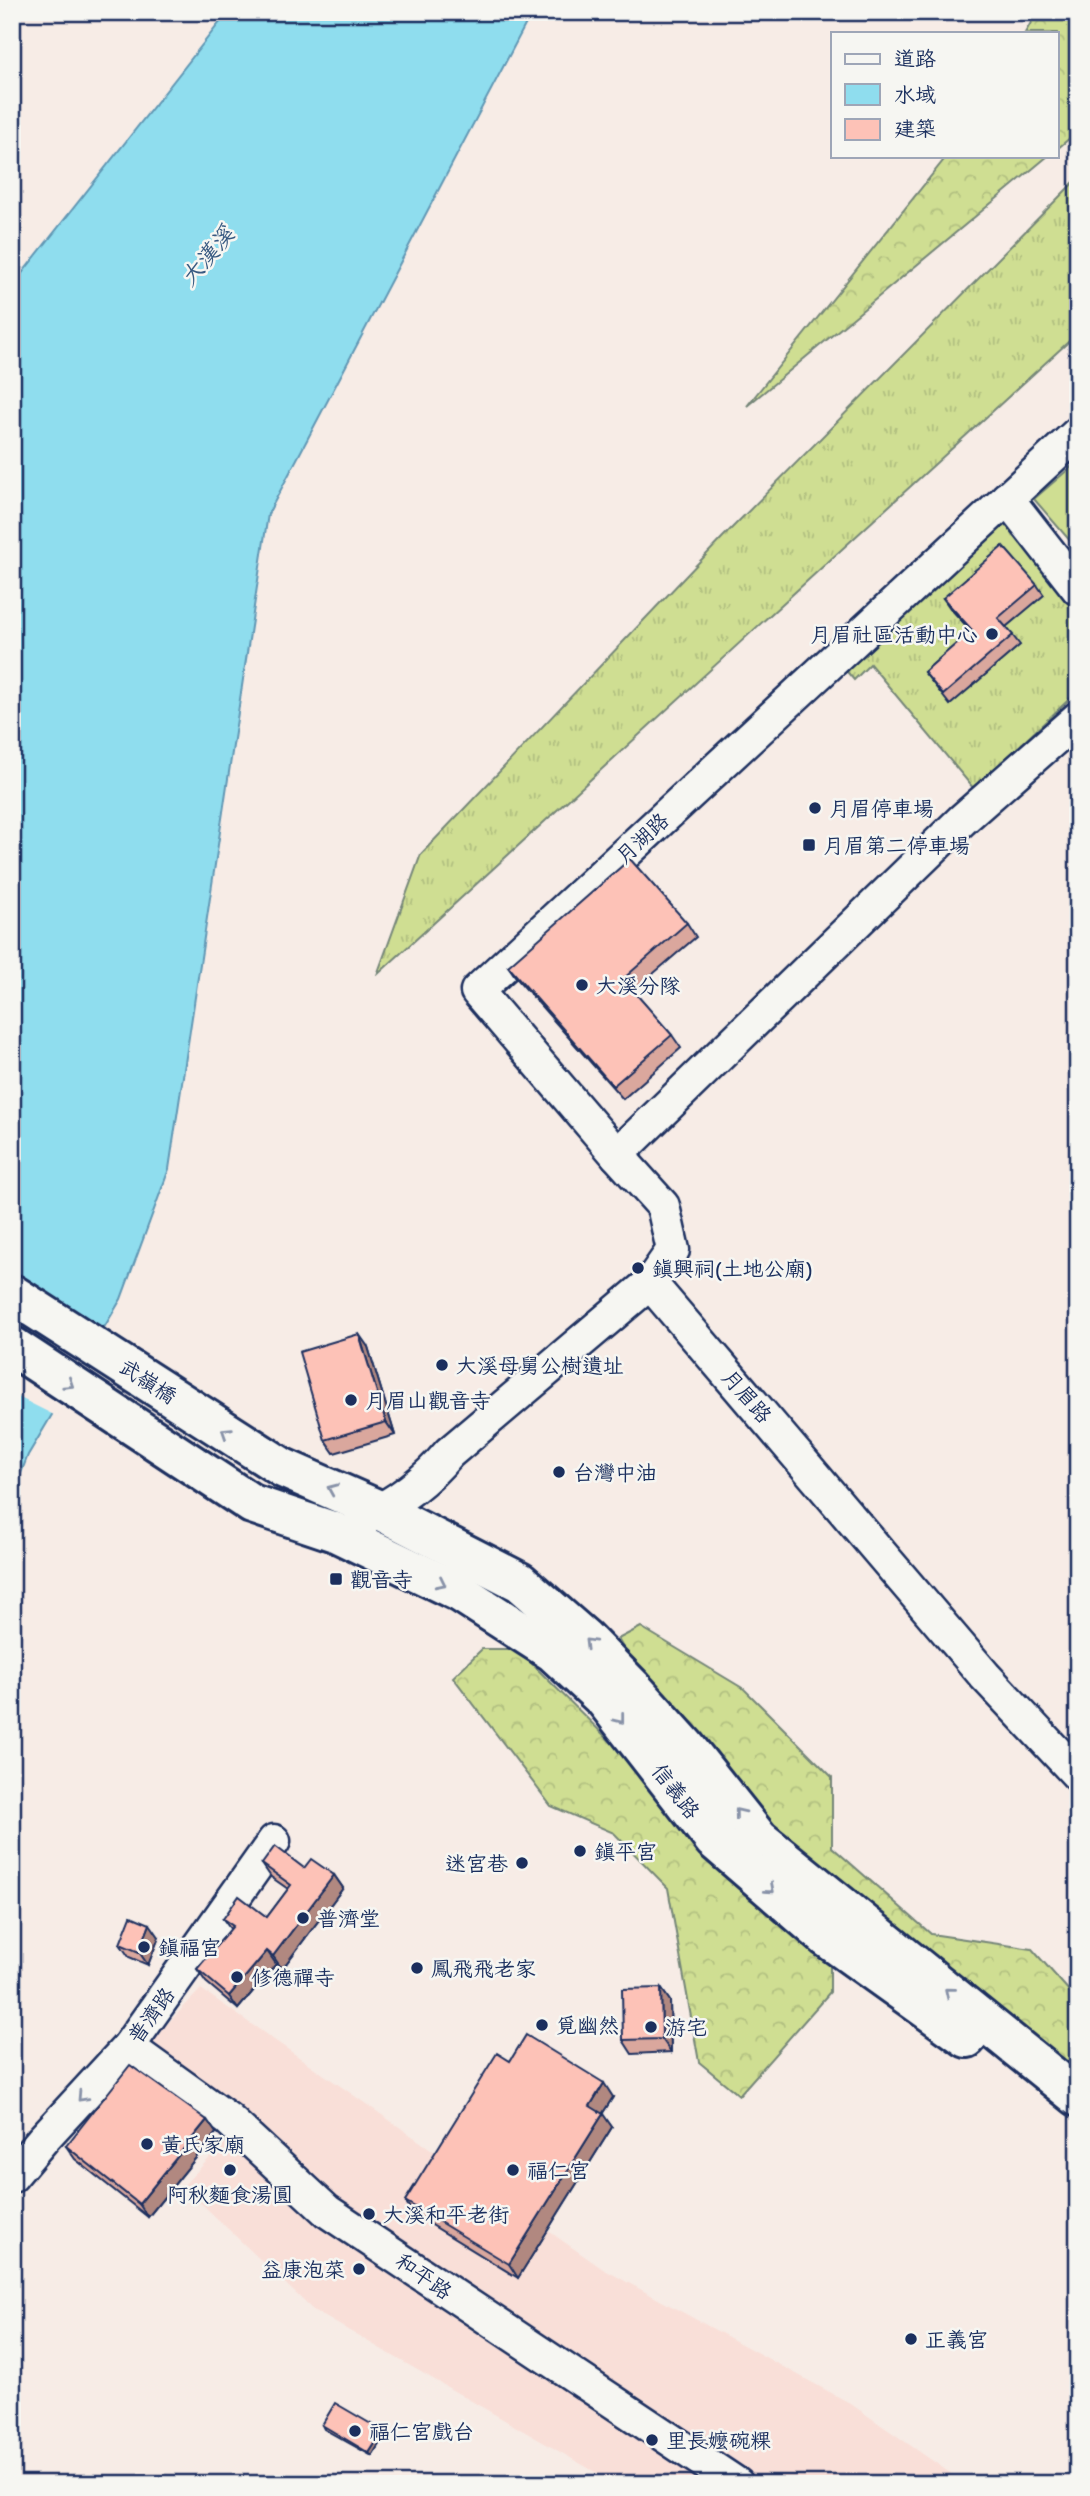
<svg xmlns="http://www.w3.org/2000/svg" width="1090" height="2496" font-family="Itim,'LXGW WenKai TC',sans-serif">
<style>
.built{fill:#f9dfd8}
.grass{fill:url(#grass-tufts);stroke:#758678;stroke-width:2}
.forest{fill:url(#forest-crowns);stroke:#758678;stroke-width:2}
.pitch{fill:#cfde92;stroke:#758678;stroke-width:2}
.water{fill:#8fddee;stroke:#6197b4;stroke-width:2}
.pier{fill:#f7ece6}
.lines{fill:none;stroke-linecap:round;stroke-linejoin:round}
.street-casing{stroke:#1b2f5e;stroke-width:37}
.primary-casing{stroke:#1b2f5e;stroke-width:44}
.street{stroke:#f6f6f2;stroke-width:32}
.primary{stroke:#f6f6f2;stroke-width:38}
.wall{fill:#daa79d;stroke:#1b2f5e;stroke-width:2}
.shaded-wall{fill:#b18880;stroke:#1b2f5e;stroke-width:2}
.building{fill:#fdc2b7;stroke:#1b2f5e;stroke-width:2}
.oneway{stroke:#8892a8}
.poi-dot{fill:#1b2f5e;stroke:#f6f6f2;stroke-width:2.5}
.labels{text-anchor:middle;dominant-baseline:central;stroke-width:5;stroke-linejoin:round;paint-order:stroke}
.poi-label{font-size:21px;fill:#1b2f5e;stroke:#f6f6f2;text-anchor:start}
.street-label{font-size:21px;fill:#1b2f5e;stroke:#f6f6f2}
.water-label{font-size:23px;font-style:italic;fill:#385a82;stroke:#f6f6f2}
</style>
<defs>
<pattern id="grass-tufts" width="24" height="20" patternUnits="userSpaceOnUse" patternTransform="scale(1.75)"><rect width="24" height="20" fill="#cfde92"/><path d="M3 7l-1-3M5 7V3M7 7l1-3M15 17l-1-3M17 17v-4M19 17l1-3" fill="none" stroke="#b1bf80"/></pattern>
<pattern id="forest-crowns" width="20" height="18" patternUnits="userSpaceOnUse" patternTransform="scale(1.75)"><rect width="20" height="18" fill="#cfde92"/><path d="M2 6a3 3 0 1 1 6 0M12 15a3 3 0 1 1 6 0" fill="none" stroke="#b1bf80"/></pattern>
</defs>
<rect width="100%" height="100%" fill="#f7ece6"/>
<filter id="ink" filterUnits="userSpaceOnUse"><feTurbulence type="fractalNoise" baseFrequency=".0143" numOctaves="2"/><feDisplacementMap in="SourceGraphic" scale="14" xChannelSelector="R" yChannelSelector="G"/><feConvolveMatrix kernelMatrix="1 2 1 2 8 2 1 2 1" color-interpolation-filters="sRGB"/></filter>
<g filter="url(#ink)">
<path class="built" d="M201,1989l402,280 245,133 118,82h-350l-303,-174 -130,-124 62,-65 -97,-77z"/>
<g class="grass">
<path d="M1078,178v155l-701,642 44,-121 302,-317z"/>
<path d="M1006,502l72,85v104l-104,98 -104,-125 -16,16 -17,-20z"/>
</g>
<g class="forest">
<path d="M1037,12h41v119l-21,18v-116h-32z"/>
<path d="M947,156h101l-301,250z"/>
<path d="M641,1627l103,62 88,88v70l99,87 101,15 46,52v91l-315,-268 -120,-141 -25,-44z"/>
<path d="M482,1649h35l313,310v33l-91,103 -40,-33 -31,-174 -54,-55 -63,-27 -98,-129z"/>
</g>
<path class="pitch" d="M1078,461v89l-44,-51z"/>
<path class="water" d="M228,12h304l-264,502 -99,655 -48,130 -93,156 -16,42v-1211z"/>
<path class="pier" d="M12,1281l90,57 -46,78 -44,-22z"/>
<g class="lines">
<defs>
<g id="street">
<path d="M1007,498l71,91"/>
<path d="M617,1155l345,-335 116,-102"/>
<path d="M650,1283l23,-33 -10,-44 -46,-51 -140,-164 601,-558"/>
<path d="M361,1520c33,-16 65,-39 88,-67l201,-170 335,393 93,99"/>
<path d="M128,2047l100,72 99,92 410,273"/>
<path d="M12,2176l31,-37 85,-92 146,-206"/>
</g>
<g id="primary">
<path d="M12,1294l271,174 98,43 139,71 64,56 48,49 54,60 73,92 319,258"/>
<path d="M12,1346l240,158 83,28 126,61 92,59 52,48 109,140 112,97 141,101"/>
</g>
</defs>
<use href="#street" class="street-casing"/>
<use href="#primary" class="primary-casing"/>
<use href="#street" class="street"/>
<use href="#primary" class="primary"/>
</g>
<g class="wall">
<path d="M1037,585l7,10 -38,32 14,18 -70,60 -26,-33 47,-41 -21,-23 -7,-10z"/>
<path d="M687,923l9,14 -63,54 39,44 9,13 -58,51 -106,-120 -9,-13z"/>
<path d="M368,1347l27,88 -61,18 -9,-13z"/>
<path d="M262,1864l42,4 30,7 9,13 -61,81 -6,-5 -38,45 -32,-27 -9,-13 34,-39 -8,-11 44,-2 21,-28 -17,-12z"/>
<path d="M159,1937l-11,28 -19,-8 -9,-13z"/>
<path d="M661,1988l9,13 1,51 -39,2 -9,-14z"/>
<path d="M510,2061l103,36 -11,17 10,13 -94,151 -104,-64 -9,-13z"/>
<path d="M207,2120l9,13 -68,84 -73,-58 -9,-13z"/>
<path d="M322,2425l63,9 -13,22 -48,-27z"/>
</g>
<g class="shaded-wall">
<path d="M359,1334l9,13 27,88 -9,-13z"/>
<path d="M334,1875l9,13 -61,81 -9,-13z"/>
<path d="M150,1924l9,13 -11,28 -9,-13z"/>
<path d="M267,1951l9,13 -38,45 -9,-13z"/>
<path d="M661,1988l9,13 1,51 -9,-13z"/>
<path d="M604,2083l9,14 -14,22 -9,-13z"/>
<path d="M603,2114l9,13 -94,151 -9,-14z"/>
<path d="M207,2120l9,13 -68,84 -9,-13z"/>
<path d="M383,2431l2,3 -13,22 -3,-3z"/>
</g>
<g class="building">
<path d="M1003,546l34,39 -39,33 15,17 -70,60 -19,-23 48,-42 -29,-32z"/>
<path d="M630,859l57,64 -64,56 49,56 -59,51 -105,-120z"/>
<path d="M359,1334l27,88 -61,18 -26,-88z"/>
<path d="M275,1846l29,22 7,-9 23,16 -61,81 -6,-5 -38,45 -32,-27 36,-43 -10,-7 16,-23 28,21 24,-32 -29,-21z"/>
<path d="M131,1916l19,8 -11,28 -19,-8z"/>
<path d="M661,1988l1,51 -39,1 -1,-51z"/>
<path d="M526,2035l78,48 -14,23 13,8 -94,150 -104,-63 92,-148 13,8z"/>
<path d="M130,2065l77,55 -68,84 -73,-58z"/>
<path d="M335,2403l48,28 -14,22 -47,-28z"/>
</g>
<defs><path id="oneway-chevron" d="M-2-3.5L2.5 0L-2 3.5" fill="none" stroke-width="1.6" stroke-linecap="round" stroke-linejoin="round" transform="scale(1.75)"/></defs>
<g class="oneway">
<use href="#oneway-chevron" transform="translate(69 1384) rotate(33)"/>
<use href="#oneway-chevron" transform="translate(226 1432) rotate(-147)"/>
<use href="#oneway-chevron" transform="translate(332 1489) rotate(-157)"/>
<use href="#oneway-chevron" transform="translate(441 1583) rotate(26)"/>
<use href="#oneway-chevron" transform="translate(589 1643) rotate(-135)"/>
<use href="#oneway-chevron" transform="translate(620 1719) rotate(52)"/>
<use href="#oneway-chevron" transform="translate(739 1813) rotate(-129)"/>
<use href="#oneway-chevron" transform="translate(770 1889) rotate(41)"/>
<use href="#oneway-chevron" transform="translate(949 1992) rotate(-141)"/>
<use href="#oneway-chevron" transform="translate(82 2097) rotate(133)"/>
</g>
</g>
<g class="poi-dot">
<circle cx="992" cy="634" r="7"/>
<circle cx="815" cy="808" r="7"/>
<rect x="802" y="838" width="14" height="14" rx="3.5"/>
<circle cx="582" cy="985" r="7"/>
<circle cx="638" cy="1268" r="7"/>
<circle cx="442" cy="1365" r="7"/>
<circle cx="351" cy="1400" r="7"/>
<circle cx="559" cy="1472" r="7"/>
<rect x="329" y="1572" width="14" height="14" rx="3.5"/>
<circle cx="580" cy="1851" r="7"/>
<circle cx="522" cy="1863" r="7"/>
<circle cx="303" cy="1918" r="7"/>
<circle cx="144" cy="1947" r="7"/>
<circle cx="417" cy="1968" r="7"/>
<circle cx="237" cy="1977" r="7"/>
<circle cx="542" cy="2025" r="7"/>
<circle cx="651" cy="2027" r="7"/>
<circle cx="147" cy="2144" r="7"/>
<circle cx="230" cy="2170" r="7"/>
<circle cx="513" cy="2170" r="7"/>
<circle cx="369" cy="2214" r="7"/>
<circle cx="359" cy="2269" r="7"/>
<circle cx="911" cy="2339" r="7"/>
<circle cx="355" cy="2431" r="7"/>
<circle cx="652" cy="2440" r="7"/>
</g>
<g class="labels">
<g class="poi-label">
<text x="978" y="634" text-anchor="end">月眉社區活動中心</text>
<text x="829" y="808">月眉停車場</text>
<text x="823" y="845">月眉第二停車場</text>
<text x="596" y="985">大溪分隊</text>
<text x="652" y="1268">鎮興祠(土地公廟)</text>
<text x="456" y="1365">大溪母舅公樹遺址</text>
<text x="365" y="1400">月眉山觀音寺</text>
<text x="573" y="1472">台灣中油</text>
<text x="350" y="1579">觀音寺</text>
<text x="594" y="1851">鎮平宮</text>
<text x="508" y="1863" text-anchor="end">迷宮巷</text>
<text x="317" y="1918">普濟堂</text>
<text x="158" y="1947">鎮福宮</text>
<text x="431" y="1968">鳳飛飛老家</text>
<text x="251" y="1977">修德禪寺</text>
<text x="556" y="2025">覓幽然</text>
<text x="665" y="2027">游宅</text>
<text x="161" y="2144">黃氏家廟</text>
<text x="527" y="2170">福仁宮</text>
<text x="230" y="2194" text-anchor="middle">阿秋麵食湯圓</text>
<text x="383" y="2214">大溪和平老街</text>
<text x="345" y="2269" text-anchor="end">益康泡菜</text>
<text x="925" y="2339">正義宮</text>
<text x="369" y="2431">福仁宮戲台</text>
<text x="666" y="2440">里長嬤碗粿</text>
</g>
<g class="street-label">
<text transform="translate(642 838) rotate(-43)">月湖路</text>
<text transform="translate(148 1381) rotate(33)">武嶺橋</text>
<text transform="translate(747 1396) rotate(49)">月眉路</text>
<text transform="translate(676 1791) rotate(52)">信義路</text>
<text transform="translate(151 2015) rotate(-54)">普濟路</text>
<text transform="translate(424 2276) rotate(35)">和平路</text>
</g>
<g class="water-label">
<text transform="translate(207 256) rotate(-50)">大漢溪</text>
</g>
</g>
<rect width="1090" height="2496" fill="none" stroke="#f6f6f2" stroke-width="42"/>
<rect x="21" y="21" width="1048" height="2454" fill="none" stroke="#1b2f5e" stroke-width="2.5" filter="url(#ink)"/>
<rect x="831" y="32" width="228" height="126" fill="#f6f6f2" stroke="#9ea6b7" stroke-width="2"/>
<rect x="845" y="54" width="35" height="10" fill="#f6f6f2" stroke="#9ea6b7" stroke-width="2"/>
<text x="894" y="66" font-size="21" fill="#1b2f5e">道路</text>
<rect x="845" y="84" width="35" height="21" fill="#8fddee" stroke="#9ea6b7" stroke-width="2"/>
<text x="894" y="102" font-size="21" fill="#1b2f5e">水域</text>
<rect x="845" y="119" width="35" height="21" fill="#fdc2b7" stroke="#9ea6b7" stroke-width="2"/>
<text x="894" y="136" font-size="21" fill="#1b2f5e">建築</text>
</svg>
